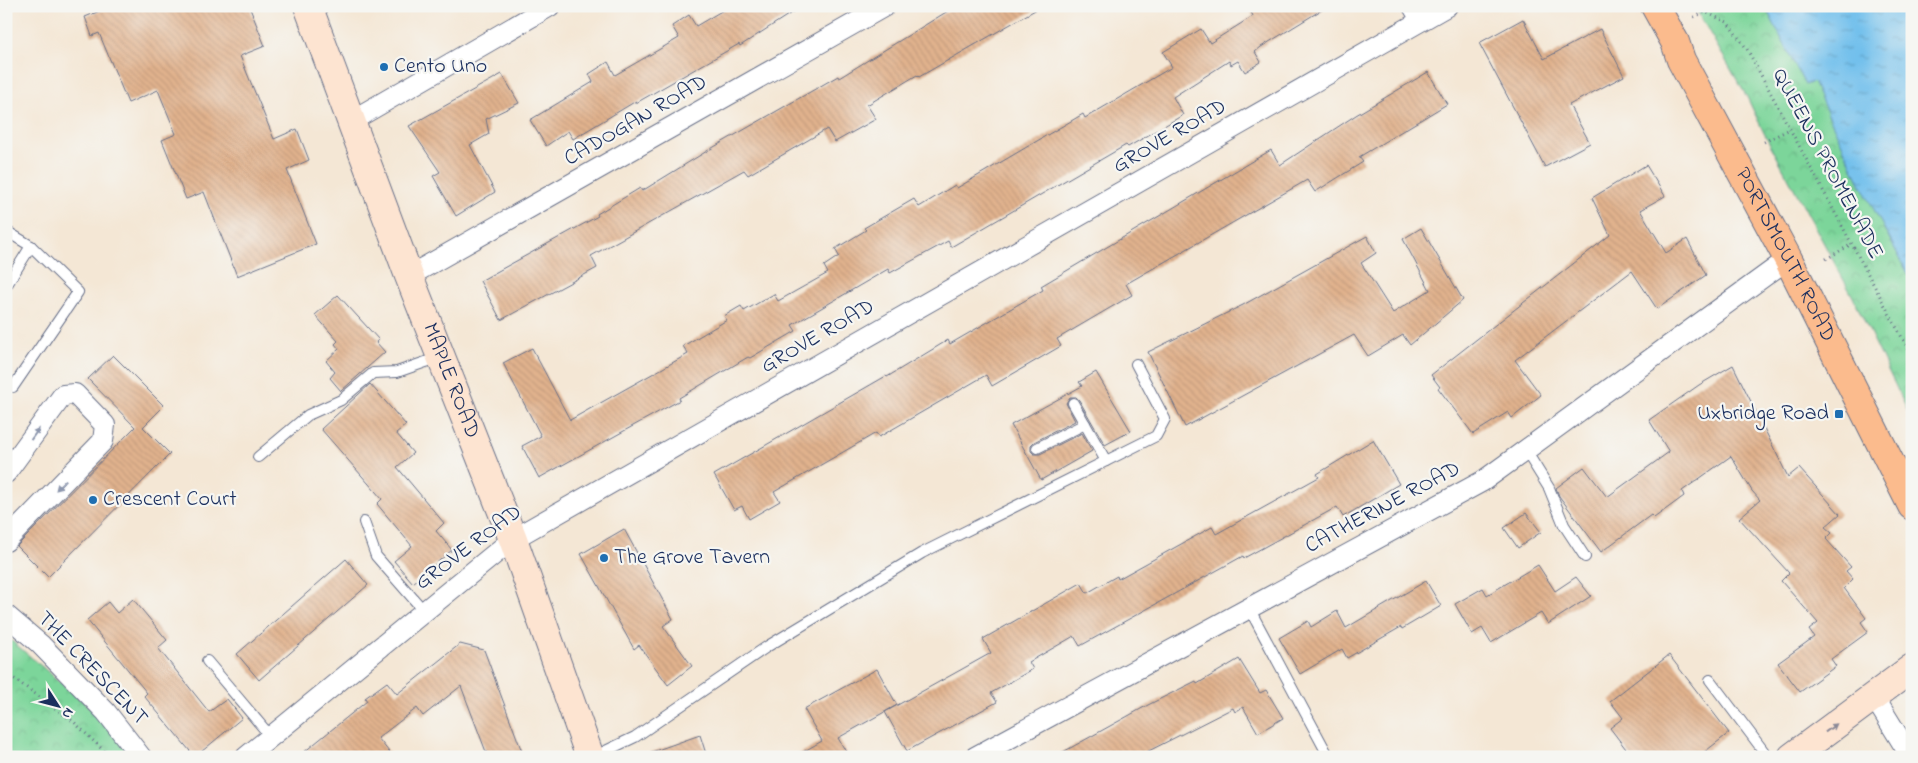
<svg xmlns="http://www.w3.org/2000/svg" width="1918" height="763" font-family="'Indie Flower',sans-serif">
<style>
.park{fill:url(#park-crowns);stroke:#4c827c}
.water{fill:url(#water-ripples);stroke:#4678a5}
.building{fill:url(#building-back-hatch)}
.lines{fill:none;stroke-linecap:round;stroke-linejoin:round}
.lane-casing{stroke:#676f88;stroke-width:12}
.street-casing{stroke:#676f88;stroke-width:22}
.secondary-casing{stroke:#676f88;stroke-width:30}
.primary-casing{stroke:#676f88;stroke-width:30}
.path{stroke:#676f88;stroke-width:3;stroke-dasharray:1 4;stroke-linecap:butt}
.lane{stroke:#fff;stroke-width:10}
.street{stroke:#fff;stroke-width:20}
.secondary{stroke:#fde4d1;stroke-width:28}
.primary{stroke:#fbbb8d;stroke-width:28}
.oneway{fill:#8d97ae}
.oneway2{fill:#8c8a98}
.poi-dot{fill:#1f6fb2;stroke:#f6f6f2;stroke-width:2}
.labels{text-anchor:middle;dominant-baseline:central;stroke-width:4.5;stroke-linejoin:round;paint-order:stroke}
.poi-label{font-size:22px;fill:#1b2f5e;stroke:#f6f6f2;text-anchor:start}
.street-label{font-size:22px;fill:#1b2f5e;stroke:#f6f6f2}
</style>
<defs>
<pattern id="park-crowns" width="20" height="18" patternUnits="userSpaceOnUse" patternTransform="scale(1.25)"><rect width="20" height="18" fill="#7cd59a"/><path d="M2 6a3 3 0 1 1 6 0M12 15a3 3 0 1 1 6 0" fill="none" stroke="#6bb787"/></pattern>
<pattern id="water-ripples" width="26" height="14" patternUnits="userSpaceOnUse" patternTransform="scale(1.25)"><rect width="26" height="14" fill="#72c0ec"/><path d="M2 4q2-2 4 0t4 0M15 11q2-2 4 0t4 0" fill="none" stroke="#5d9cc2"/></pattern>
<pattern id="building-back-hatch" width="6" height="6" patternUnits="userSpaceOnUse" patternTransform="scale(1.25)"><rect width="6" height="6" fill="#e1b28d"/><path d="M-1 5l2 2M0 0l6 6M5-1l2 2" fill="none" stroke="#c0997c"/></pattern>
</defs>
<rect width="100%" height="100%" fill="#f6f6f2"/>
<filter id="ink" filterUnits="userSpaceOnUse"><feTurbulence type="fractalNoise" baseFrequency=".02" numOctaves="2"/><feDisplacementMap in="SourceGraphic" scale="10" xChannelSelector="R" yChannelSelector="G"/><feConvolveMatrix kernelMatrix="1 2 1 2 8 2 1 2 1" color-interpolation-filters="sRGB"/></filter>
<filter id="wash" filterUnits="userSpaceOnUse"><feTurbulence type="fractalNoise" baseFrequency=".0096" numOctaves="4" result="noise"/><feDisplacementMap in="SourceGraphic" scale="20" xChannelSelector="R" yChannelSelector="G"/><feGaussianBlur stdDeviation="1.12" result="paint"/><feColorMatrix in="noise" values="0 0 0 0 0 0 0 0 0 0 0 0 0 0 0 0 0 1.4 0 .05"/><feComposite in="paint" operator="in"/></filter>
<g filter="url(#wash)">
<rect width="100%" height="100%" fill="#f4e7d5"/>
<g class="park">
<path d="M1694,6h71l40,79 8,-3 45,97 54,102v139l-59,-123 -89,-164 -17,-36z"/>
<path d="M6,636l100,85 24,36h-124z"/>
</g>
<path class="water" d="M1765,6h147v275l-54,-102 -45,-97 -8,3z"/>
<g id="blocks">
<g class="building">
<path d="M112,6h137l16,40 -25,10 34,83 23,-10 12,31 -22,10 29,74 -79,32 -33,-84 -18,7 -24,-59 14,-6 -18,-44 -30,13 -29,-70 -7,3 -7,-19z"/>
<path d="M730,6h72l-62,40 -1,-2 -103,59v-2l-63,38 -5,-8 -22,15 -16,-26 63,-38 -4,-8 19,-12 7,13 64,-37 -7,-12 17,-11 7,11z"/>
<path d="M956,6h86l-123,71 -2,-2 -50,30 9,14 -41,23 -8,-13 -79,46 -4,-5 -153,86 6,12 -96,52 -21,-39 118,-65 -1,-2 43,-26 2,3 65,-40 131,-75 1,2z"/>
<path d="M1248,6h80l-67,41 -6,5 6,10 -16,10 -7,-11 -7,4 -2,-4 -56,36 10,18 -55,32 -2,-2 -175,102 -3,-6 -58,32 -2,-4 -96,56 4,6 -46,27 -2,-1 -69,41 1,2 -141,78 -17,-32 19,-10 -38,-73 29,-15 38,72 118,-66 -5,-8 44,-26 -3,-4 17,-10 3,5 30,-17 4,7 50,-28 -4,-7 15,-10 -4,-7 31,-19 -2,-2 50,-29 5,8 36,-22 2,3 126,-74 2,4 87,-51 -9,-15 38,-23 9,14 43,-27z"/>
<path d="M1523,19l21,40 56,-30 24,47 -55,29 21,38 -45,24 -66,-124z"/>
<path d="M1428,72l19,32 -88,53 4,5 -48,30 -8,-12 -181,104 6,11 -75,44 4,7 -69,40 -6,-11 -107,62 -3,-4 -102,59 6,9 -31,18 -7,-13 -8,4 -20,-35 172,-99 1,1 61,-37 2,4 93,-54 -2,-4 230,-136 9,15 76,-50z"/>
<path d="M502,74l17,29 -33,16 3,15 -19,11 25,47 -39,24 -23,-40 7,-4 -31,-46z"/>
<path d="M1646,165l19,31 -25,14 26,43 21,-14 19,36 -49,34 -25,-38 -117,89 26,35 -29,23 -4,-6 -35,22 -35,-46 2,-1 -9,-12 179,-140 -18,-37z"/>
<path d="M1421,228l42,72 -53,45 -7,-10 -35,21 -14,-21 -169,92 -37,-75 95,-47 124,-69 9,17 -15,10 32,50 37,-23 -27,-51z"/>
<path d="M338,295l41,45 -3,2 9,10 -44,39 -11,-13 5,-6 -9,-11 13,-12 -4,-5 3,-3 -23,-26z"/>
<path d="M113,355l51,51 -21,21 27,27 -122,123 -31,-31 118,-119 -47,-48z"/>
<path d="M1733,365l55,112 11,-9 41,46 -15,13 7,6 -6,6 25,28 -5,4 7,8 -9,9 22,30 -5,4 7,10 -37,27 5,7 -36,26 -22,-29 36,-26 -5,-7 9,-7 -37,-42 8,-8 -50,-55 21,-18 -8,-9 -21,-35 -49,35 2,5 -30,22 -3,-3 -50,37 -42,-56 -3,-8 28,-21 23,30 62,-45 -20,-32 50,-35z"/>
<path d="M1096,372l35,59 -26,14 -26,-45 -3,-3h-6l-4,6 9,18 -41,21 -3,3v6l3,3h6l42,-21 10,18 -51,29 -30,-55 71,-39 -3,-4z"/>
<path d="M370,384l36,41 -10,8 17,20 -16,14 47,56 -8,8 16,19 -39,33 -19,-22 18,-15 -35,-42 5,-5 -61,-70z"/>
<path d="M1373,440l26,44 -56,33 -6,-10 -93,51 -1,-2 -163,90 -6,-10 -45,26 4,7 -42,24 6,9 -90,49 -22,-39 106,-59 -8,-14 98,-56 6,10 30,-17 1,3 94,-52 4,7 103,-57 -2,-3z"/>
<path d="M1526,513l15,19 -23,16 -14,-20z"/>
<path d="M624,529l49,90 -10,7 29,40 -24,19 -29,-40 -5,4 -53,-95z"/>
<path d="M346,559l22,26 -109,95 -22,-26z"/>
<path d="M1538,565l17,26 21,-14 15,19 -43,28 -7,-11 -50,30 -9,-15 -10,6 -17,-30 28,-16 4,7z"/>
<path d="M1426,581l15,25 -39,23 -1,-2 -54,31 -5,-9 -42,25 -21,-36 29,-17 3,6 26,-16 9,17z"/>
<path d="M133,599l34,41 -9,8 51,64 18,-13 15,19 -47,39 -51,-61 3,-3 -60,-73 21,-18 9,11z"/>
<path d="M460,644l24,6 40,107h-36l-27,-71 -38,30 -6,-8 -39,30 15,19h-95l69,-56 -2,-3 22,-16 10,12z"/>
<path d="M1669,655l60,78 -31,24h-66l-22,-29 13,-10 -13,-17z"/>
<path d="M1239,659l21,34 6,-3 17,28 -25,15 -15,-26 -8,5 -2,-4 -96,49h-83l94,-52 48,-24 1,3z"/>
<path d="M877,669l20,36 -59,33 11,19h-55l28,-16 -18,-32z"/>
<path d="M700,735l7,22h-61v-3z"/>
</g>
</g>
</g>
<g filter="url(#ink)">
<use href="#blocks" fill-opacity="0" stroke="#676f88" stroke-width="1"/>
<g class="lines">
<defs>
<g id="lane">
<path d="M1407,6l10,17"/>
<path d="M6,231l25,15 -25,40"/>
<path d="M6,383l7,4 65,-95 -47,-46"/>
<path d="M1073,403l33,58"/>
<path d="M1037,448l48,-24"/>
<path d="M1526,451l23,37 15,37 21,32"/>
<path d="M258,457l50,-42 33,-15 32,-27 24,-1 43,-15"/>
<path d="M364,522l12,34 48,55"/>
<path d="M1249,608l80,149"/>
<path d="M207,661l64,76"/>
<path d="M1710,680l58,77"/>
<path d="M593,757l42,-20 133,-91 154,-93 234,-117 9,-17 -29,-55"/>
</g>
<g id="street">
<path d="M351,121l199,-115"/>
<path d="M409,276l476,-270"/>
<path d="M6,473l57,-78 12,-1 30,31 -2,16 -97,100"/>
<path d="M6,615l34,29 66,68 35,45"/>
<path d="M1874,697l37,60"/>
<path d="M246,757l267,-218 934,-533"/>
<path d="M975,757l508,-276 305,-222"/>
</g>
<g id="secondary">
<path id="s1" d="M308,6l101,270 104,263 77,218"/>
<path d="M1792,757l120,-89"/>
</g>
<g id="primary">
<path id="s2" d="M1655,6l20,36 6,18 107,199 124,247"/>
</g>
</defs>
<use href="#lane" class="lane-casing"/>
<use href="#street" class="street-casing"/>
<use href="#secondary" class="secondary-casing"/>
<use href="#primary" class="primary-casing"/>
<g class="path">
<path d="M1694,17l11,-5 22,10 20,27 165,307"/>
<path d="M1764,142l26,-13"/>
<path d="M1826,259l26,-15"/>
<path d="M6,673l67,48 34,33"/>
</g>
<use href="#lane" class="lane"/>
<use href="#street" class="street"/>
<use href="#secondary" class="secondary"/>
<use href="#primary" class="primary"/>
</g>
<defs><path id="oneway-solid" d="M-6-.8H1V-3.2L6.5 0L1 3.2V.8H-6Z" transform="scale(1.25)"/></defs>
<g class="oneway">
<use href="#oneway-solid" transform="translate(35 434) rotate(-54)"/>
<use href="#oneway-solid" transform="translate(61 485) rotate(134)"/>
</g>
<use class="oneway2" href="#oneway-solid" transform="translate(1831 728) rotate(-36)"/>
</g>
<g class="poi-dot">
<circle cx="384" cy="67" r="5"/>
<rect x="1834" y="409" width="10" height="10" rx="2.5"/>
<circle cx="93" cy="500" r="5"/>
<circle cx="604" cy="558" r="5"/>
</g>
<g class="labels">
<g class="poi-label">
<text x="394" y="67">Cento Uno</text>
<text x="1829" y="414" text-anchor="end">Uxbridge Road</text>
<text x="103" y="500">Crescent Court</text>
<text x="614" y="558">The Grove Tavern</text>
</g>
<g class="street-label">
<text transform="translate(636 121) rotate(-30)">CADOGAN ROAD</text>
<text transform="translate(1170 137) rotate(-30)">GROVE ROAD</text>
<text transform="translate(1827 164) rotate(62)">QUEENS PROMENADE</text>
<text stroke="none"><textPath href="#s2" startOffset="281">PORTSMOUTH ROAD</textPath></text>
<text transform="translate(818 337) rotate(-30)">GROVE ROAD</text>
<text stroke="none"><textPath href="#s1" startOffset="401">MAPLE ROAD</textPath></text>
<text transform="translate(1383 508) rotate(-28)">CATHERINE ROAD</text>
<text transform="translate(469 548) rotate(-37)">GROVE ROAD</text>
<text transform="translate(92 669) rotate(46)">THE CRESCENT</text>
</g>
</g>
<rect width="1918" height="763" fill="none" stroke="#f6f6f2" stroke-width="25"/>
<g transform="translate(58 706) rotate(126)" stroke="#f6f6f2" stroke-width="4" paint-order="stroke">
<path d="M0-4L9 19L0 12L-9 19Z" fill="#1b2f5e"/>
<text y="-8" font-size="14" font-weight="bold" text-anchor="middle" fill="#1b2f5e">N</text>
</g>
</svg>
